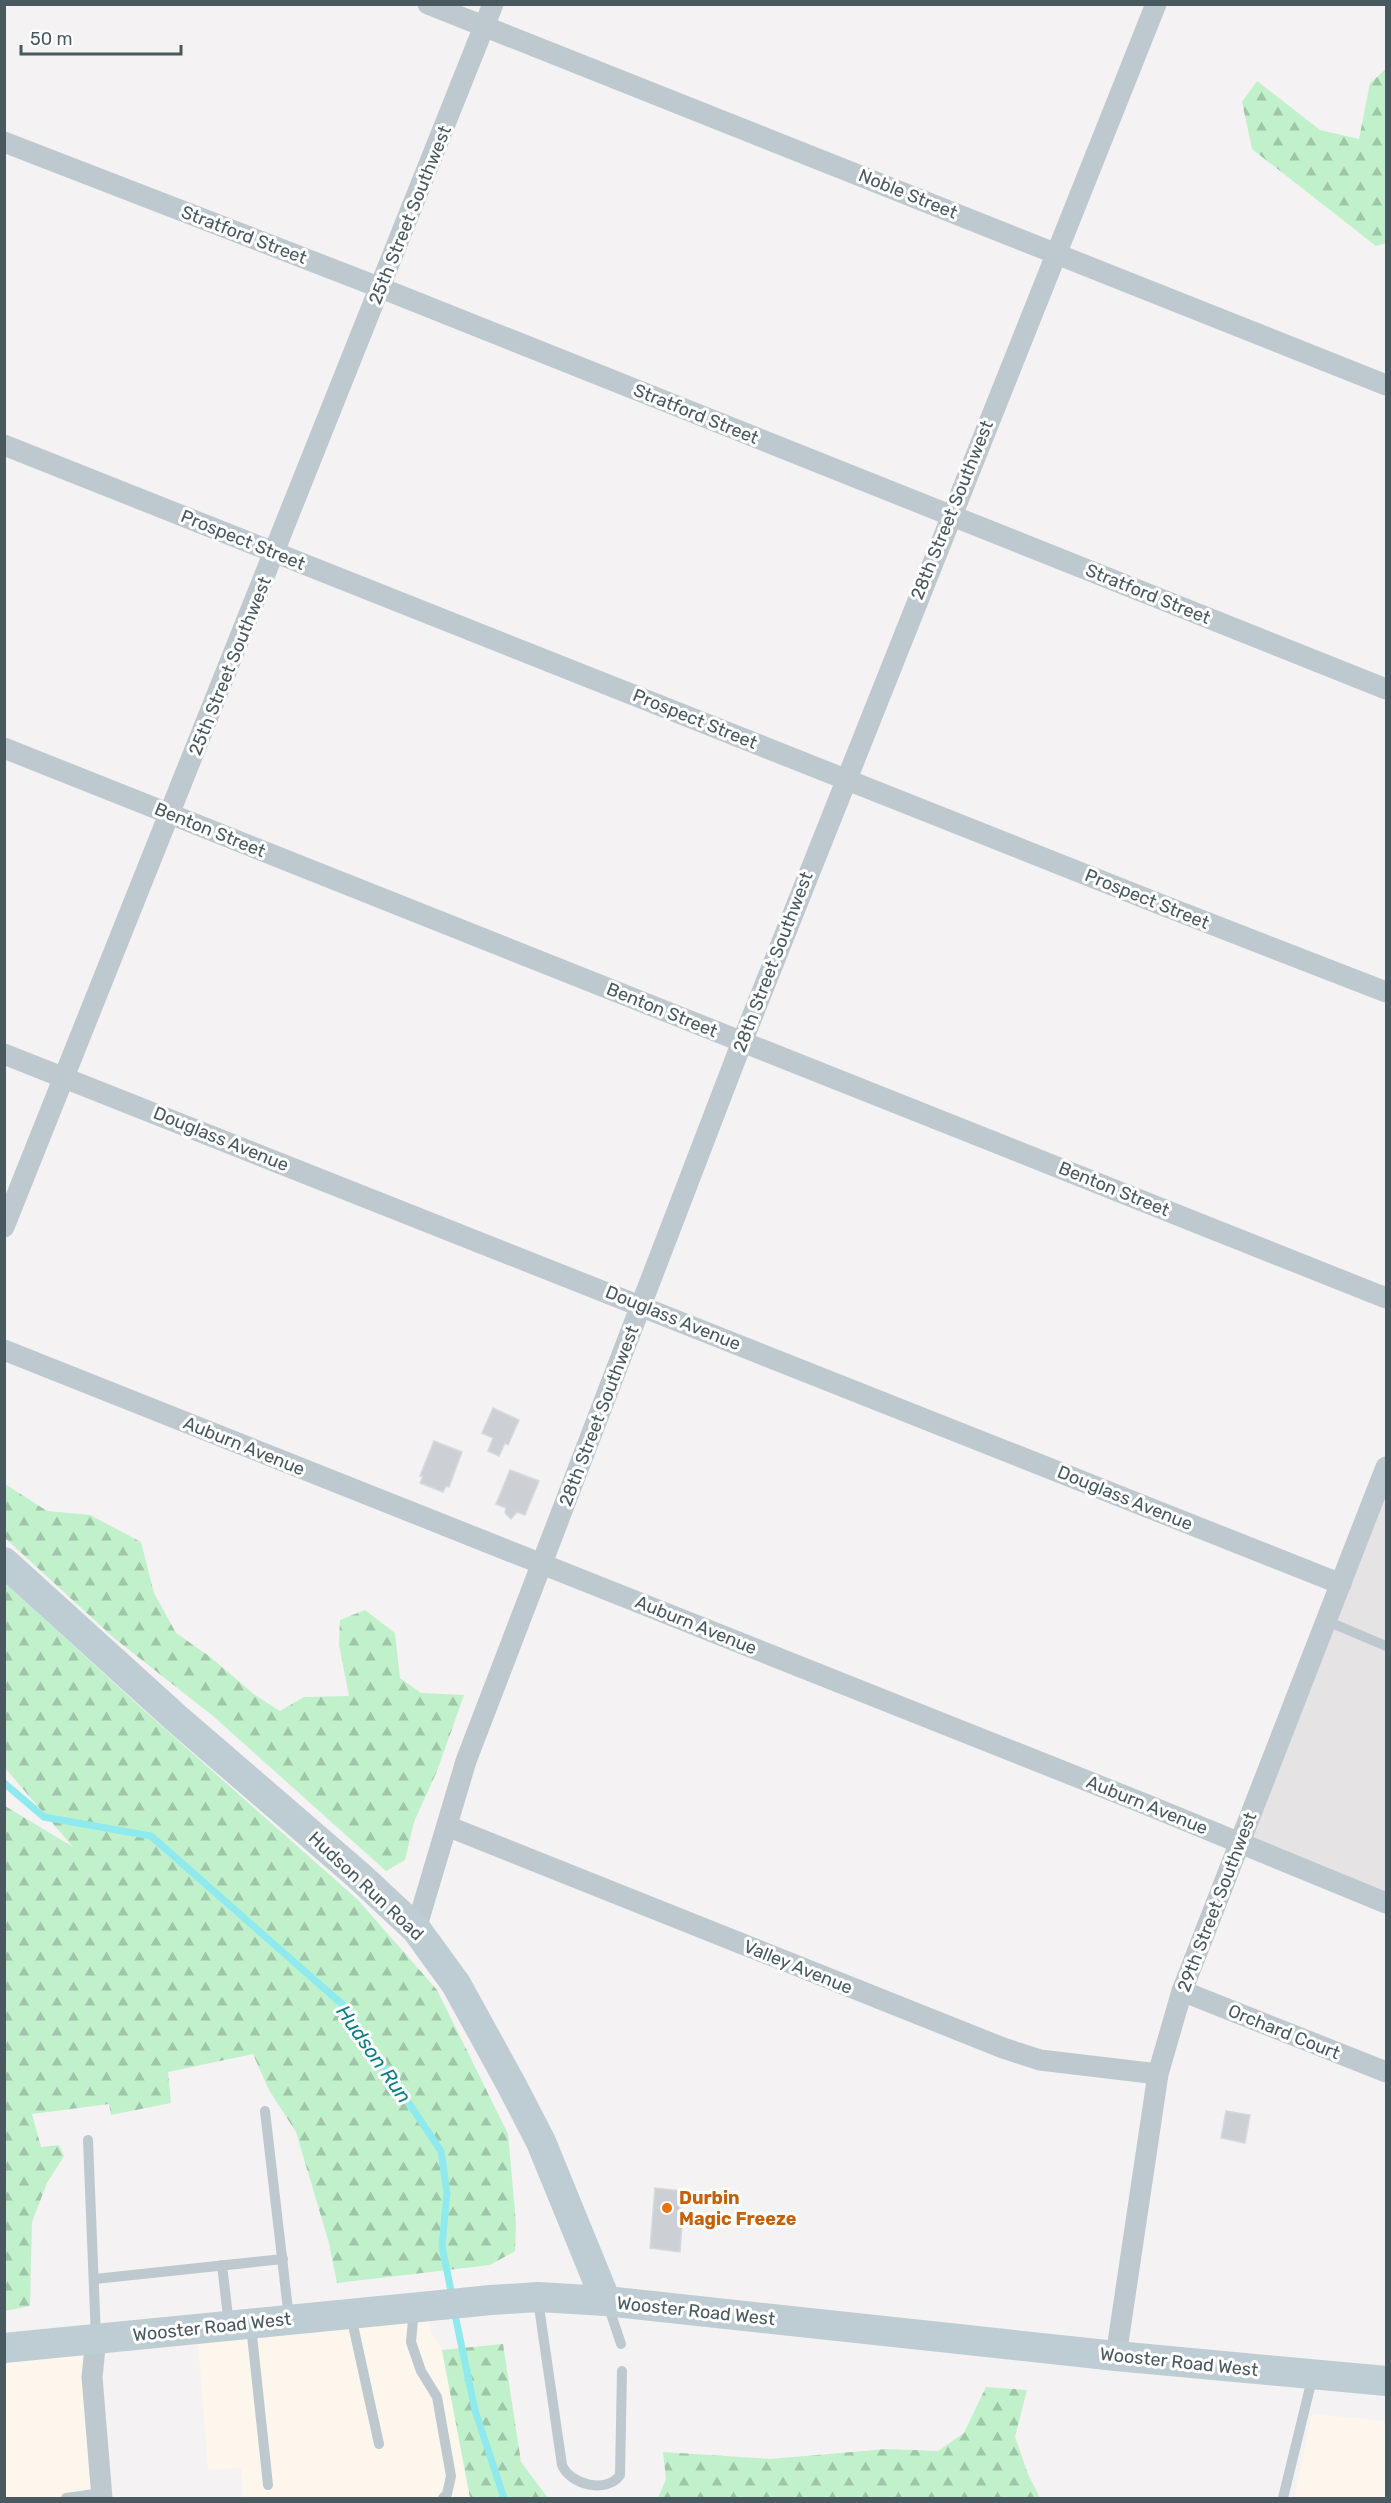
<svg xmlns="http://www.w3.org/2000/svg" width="1391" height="2503" font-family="Rubik,sans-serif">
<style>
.commercial{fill:#fdf6ed}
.education{fill:#e5e3e4}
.forest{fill:url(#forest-firs)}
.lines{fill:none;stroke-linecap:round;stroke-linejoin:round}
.stream{stroke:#8eeaee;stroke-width:7}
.building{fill:#ccd0d4;stroke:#d6d9dd;stroke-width:1.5}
.lane{stroke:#bdc9ce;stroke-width:10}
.street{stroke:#bdc9ce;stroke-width:21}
.secondary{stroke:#beccd3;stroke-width:30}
.food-dot{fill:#e8710a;stroke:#fff;stroke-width:2}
.labels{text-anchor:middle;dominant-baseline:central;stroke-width:6;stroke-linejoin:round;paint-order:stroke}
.street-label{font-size:18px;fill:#495960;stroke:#fff}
.food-label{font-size:18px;font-weight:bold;fill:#c56008;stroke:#fff;text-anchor:start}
.water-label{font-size:20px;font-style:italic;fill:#0c7d82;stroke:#fff}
</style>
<defs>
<pattern id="forest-firs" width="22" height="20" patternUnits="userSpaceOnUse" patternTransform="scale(1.5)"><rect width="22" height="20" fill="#c1f1cb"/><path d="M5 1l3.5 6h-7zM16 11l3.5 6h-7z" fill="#9fc6a8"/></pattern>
</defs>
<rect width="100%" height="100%" fill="#f4f2f2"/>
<g class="commercial">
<path d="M429,2320l2,13 11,17 28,148h-227l-2,-30 -33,2 -10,-129z"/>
<path d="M93,2341l3,157h-91l-1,-146z"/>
<path d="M1312,2414l74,7v77h-92z"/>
</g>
<path class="education" d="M1386,1467v436l-147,-60z"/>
<g class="forest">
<path d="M1386,69v174l-10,3 -124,-97 -10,-47 15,-21 63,49 39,9 11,-56z"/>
<path d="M5,1484l42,27 43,4 51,27 13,51 22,40 33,23 46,39 25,16 24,-14 45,-1 -10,-51 1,-25 25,-10 30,23 5,45 21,15 43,2 -27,76 -23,51 -9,38 -19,11 -173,-155 -99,-78 -109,-100z"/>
<path d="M4,1582l143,131 211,187 79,90 71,144 8,89 -1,28 -25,14 -153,18 -8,-40 -33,-111 -27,-42 -16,-36 -85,18 3,31 -60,12 -2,-11 -77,10 9,33 18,-2 5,11 -17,27 -15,39 -2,84 -25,5v-505l68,41 -68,-79z"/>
<path d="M503,2344l18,118 27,36h-78l-28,-148z"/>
<path d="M986,2387l41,3 -12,47 13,37 12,24h-382l8,-19 -3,-27 107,7 117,-10 51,2 26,-18z"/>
</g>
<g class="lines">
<g class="stream">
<path d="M4,1783l40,34 107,19 192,169 98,146 6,42 -5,53 10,50"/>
<path d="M454,2310l21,100 29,88"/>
</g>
</g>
<g class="building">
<path d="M493,1408l26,12 -11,25 -3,-2 -6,13 -11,-5 5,-13 -11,-5z"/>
<path d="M434,1441l28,11 -13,35 -3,-1 -3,6 -23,-9 3,-7h-3z"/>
<path d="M510,1470l29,11 -14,34 -8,-3 -6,7 -6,-6 1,-5 -10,-4z"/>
<path d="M1226,2111l24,4 -5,28 -24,-5z"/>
<path d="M655,2188l27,3 -4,34h4l-2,27 -30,-4z"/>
</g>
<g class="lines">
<g class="lane">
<path d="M1327,1621l59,25"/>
<path d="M265,2111l24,207"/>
<path d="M88,2140l8,198"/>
<path d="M222,2265l7,60"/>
<path d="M95,2279l188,-20"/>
<path d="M538,2300l24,165c8,20 45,29 58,10l2,-104"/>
<path d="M608,2305l13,39"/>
<path d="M414,2309l-3,33 10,29 16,26 14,79 -4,18 -4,4"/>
<path d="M351,2316l28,128"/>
<path d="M251,2326l17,159"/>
<path d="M66,2498l36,-5"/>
<path d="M1283,2498l30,-123"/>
</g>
<g class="street">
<path d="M428,4l958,381"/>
<path d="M4,142l377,146 1005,401"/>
<path d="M4,445l1153,458 229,89"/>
<path d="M4,748l1382,550"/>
<path d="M4,1054l1337,530"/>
<path d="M4,1227l489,-1223"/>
<path d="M4,1350l1141,454 241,99"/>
<path d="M447,1826l556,222 37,12 118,14"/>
<path d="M416,1929l50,-168 276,-719 414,-1038"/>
<path d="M1182,1991l204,81"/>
<path d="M96,2338l-4,39 10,121"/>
<path d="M1116,2356l42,-282 24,-83 204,-524"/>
</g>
<g class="secondary">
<path d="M4,1562l172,156 182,157 58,54 40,55 55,100 30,58 65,159"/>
<path d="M4,2348l487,-48 47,-3 68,4 510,55 270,25"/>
</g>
</g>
<circle class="food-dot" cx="667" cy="2208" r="6"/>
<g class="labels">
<g class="street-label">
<text transform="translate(908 194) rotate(22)">Noble Street</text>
<text transform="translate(410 215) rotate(-68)">25th Street Southwest</text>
<text transform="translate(244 235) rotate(21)">Stratford Street</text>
<text transform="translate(696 414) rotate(22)">Stratford Street</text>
<text transform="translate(952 510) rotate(-68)">28th Street Southwest</text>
<text transform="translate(243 540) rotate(22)">Prospect Street</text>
<text transform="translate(1148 594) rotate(22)">Stratford Street</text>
<text transform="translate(230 666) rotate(-68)">25th Street Southwest</text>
<text transform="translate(695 719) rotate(22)">Prospect Street</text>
<text transform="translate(210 830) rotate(22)">Benton Street</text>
<text transform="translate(1147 899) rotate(22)">Prospect Street</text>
<text transform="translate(773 962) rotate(-69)">28th Street Southwest</text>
<text transform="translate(662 1010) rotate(22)">Benton Street</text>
<text transform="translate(221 1139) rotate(22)">Douglass Avenue</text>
<text transform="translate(1114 1189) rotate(22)">Benton Street</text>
<text transform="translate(673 1318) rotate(22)">Douglass Avenue</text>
<text transform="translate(599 1416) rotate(-69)">28th Street Southwest</text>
<text transform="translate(244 1446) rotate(22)">Auburn Avenue</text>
<text transform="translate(1125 1498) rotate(22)">Douglass Avenue</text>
<text transform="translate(696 1625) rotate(22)">Auburn Avenue</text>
<text transform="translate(1147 1805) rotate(22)">Auburn Avenue</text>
<text transform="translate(366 1886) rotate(43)">Hudson Run Road</text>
<text transform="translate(1217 1902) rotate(-69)">29th Street Southwest</text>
<text transform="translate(798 1967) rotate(22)">Valley Avenue</text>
<text transform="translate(1284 2032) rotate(22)">Orchard Court</text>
<text transform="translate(696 2311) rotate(6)">Wooster Road West</text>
<text transform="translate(212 2327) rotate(-6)">Wooster Road West</text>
<text transform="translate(1179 2362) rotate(6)">Wooster Road West</text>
</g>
<g class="food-label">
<text x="679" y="2198">Durbin<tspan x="679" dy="21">Magic Freeze</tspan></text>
</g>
<g class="water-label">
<text transform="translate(374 2054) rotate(55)">Hudson Run</text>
</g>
</g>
<rect width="1391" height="2503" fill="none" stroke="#495960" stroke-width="12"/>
<path d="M21 45v9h160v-9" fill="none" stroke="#495960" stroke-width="3"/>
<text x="30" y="45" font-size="18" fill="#495960" stroke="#ffffff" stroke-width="4.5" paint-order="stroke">50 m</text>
</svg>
